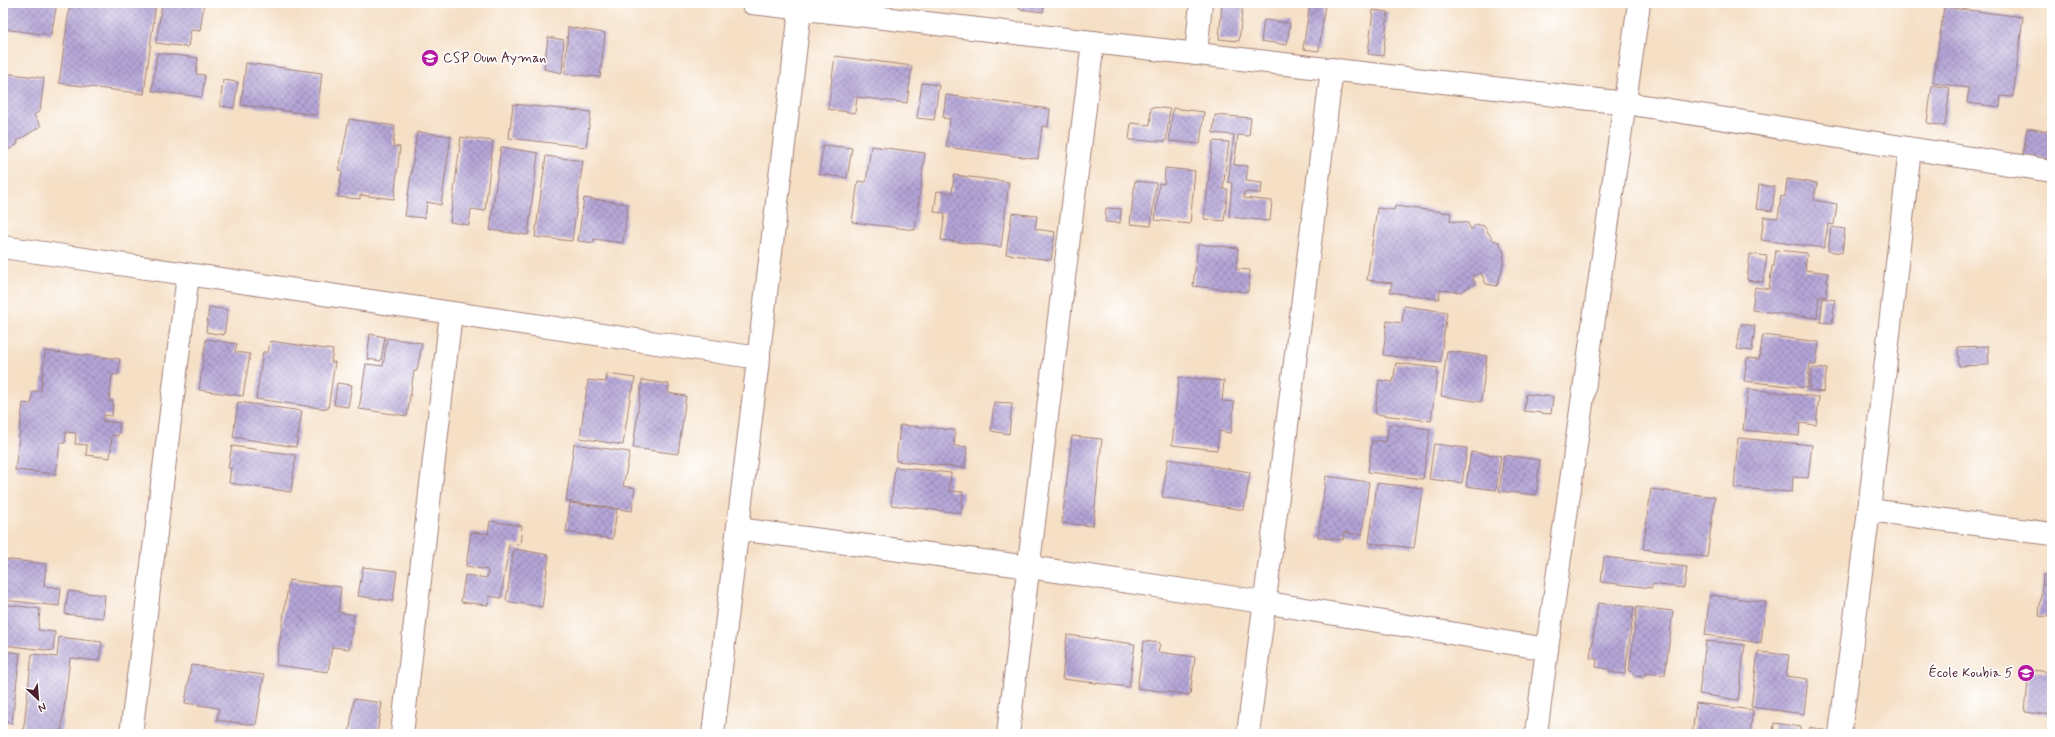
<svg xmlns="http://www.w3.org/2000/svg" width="2055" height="737" font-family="Mynerve,sans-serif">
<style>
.building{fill:url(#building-cross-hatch)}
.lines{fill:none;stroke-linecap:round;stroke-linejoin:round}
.street-casing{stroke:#a07f78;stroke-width:24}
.street{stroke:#fff;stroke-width:22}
.labels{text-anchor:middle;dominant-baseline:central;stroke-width:3.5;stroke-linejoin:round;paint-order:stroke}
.poi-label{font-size:14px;fill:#4a1f2b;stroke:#fff;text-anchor:start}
</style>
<defs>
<pattern id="building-cross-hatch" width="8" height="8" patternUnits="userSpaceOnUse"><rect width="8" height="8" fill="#b4a5d7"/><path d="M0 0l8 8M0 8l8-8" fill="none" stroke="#9486af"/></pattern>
</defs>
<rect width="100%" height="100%" fill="#fff"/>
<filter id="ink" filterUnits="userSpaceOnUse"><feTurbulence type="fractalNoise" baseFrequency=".025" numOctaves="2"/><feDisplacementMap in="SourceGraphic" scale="8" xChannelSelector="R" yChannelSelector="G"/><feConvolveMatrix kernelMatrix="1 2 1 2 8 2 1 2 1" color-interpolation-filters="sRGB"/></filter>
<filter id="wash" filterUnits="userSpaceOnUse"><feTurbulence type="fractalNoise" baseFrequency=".012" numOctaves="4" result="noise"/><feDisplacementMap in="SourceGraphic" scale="16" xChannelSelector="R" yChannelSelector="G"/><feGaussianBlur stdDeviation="0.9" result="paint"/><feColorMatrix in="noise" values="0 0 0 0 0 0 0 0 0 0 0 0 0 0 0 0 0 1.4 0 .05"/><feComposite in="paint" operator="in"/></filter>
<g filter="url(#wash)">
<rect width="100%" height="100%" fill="#f5dfc5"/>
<g id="blocks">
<g class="building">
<path d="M3,3h54l-6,32 -48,-6z"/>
<path d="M70,3h54v2l15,1v-3h17l-12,91 -85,-11z"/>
<path d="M162,3h42l-4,28 -9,-1 -3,17 -32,-4z"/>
<path d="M1020,3h25l-2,9 -24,-3z"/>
<path d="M1222,3h21l-4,38 -20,-2z"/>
<path d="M1310,3h15l-6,48 -16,-2z"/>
<path d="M1944,7l79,10 -10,80 -12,-1 -1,11 -33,-4 2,-15 -36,-5z"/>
<path d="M1373,10l15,2 -5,44 -15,-2z"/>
<path d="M1264,20l26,3 -3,22 -26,-4z"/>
<path d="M568,27l37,6 -5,44 -35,-3z"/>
<path d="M548,37l16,3 -2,33 -18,-4z"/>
<path d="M157,53l41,5 -2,16 9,1 -3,22 -50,-6z"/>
<path d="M835,56l77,10 -5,37 -50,-6 -2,16 -27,-4z"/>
<path d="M246,63l76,10 -5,42 -76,-10z"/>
<path d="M3,73l41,5 -4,33 -6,4 7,11 -24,15 1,3 -15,9z"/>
<path d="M223,80l15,2 -4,26 -14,-2z"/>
<path d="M922,83l17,2 -5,35 -17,-2z"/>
<path d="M1932,85l18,3 -5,38 -18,-3z"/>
<path d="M946,95l104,14 -2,18 -6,-1 -4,33 -92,-12 4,-28 -7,-1z"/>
<path d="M513,104l78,8 -5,35 -77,-9z"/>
<path d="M1151,107l19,2 -4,32 -37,-1 2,-17 19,2z"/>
<path d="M1173,108l31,4 -4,32 -31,-3z"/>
<path d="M1215,115l36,3 -2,18 -11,-1 -4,30 14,1 -2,15 16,2 -1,10 -17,-1v6l28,3 -2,20 -41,-4 3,-34 -4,-1 6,-47 -21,-2z"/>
<path d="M349,119l46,7 -2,20 7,1 -6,52 -34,-4v4l-22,-2 4,-27h-3z"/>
<path d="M2027,128l25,4v28l-29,-4z"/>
<path d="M417,132l34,4 -10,69 -14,-3 -2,16 -20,-2z"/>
<path d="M461,137l32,4 -8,70 -14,-2 -2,16 -19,-3z"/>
<path d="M1213,141l16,1 -6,47h5l-4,32 -20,-2z"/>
<path d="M823,145l29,3 -5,30 -28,-4z"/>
<path d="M871,146l54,7 -10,77 -63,-8 6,-41 8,1z"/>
<path d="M501,147l37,6 -10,82 -38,-5z"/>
<path d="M546,156l37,5 -11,80 -37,-4z"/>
<path d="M1165,168l30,3 -5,53 -35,-4 4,-37 5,1z"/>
<path d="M954,175l55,7 -8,65 -60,-7 4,-27 -11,-1 3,-21 15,2z"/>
<path d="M1787,179l30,4 -3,17 23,4 -3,21 -6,-1 -4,24 -63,-8 3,-23 14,1 3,-22 4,1z"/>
<path d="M1135,181l21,2 -5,43 -21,-2z"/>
<path d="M1759,185l16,2 -3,24 -16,-2z"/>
<path d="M584,198l44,6 -5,39 -29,-4v4l-16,-2z"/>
<path d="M1395,206l56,7 -1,8 18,2 3,7 5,-6 8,2 9,14 6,2 5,11 -2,17 -5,16 -11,-2 -5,-11 -9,3 3,7 -14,9 -21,-2 -1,9 -49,-7 2,-9 -25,-3 10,-72 17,2z"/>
<path d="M1106,208l15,1 -1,14 -15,-1z"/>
<path d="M1012,213l25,3 -2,13 20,3 -4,28 -45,-6z"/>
<path d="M1831,227l14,2 -3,24 -14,-2z"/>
<path d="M1198,244l40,4 -2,21 14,1 -2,22 -55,-6z"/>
<path d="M1776,250l31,3 -2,17 23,3 -2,24 -7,-1 -2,22 -65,-8 3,-23 14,2 3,-23h2z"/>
<path d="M1750,254l17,2 -4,26 -16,-2z"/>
<path d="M1823,298l12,2 -3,23 -12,-1z"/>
<path d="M1404,306l43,6 -7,50 -57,-7 4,-34 15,2z"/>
<path d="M209,307l19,3 -4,25 -18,-3z"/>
<path d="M1741,324l14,2 -3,25 -15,-2z"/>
<path d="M370,334l15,3 -4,24 -14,-2z"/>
<path d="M1763,335l56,7 -3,23 -6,-1 -3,24 -63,-7 3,-23 12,1z"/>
<path d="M387,338l35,5 -5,28h-3l-7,45 -48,-7 7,-45 17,2z"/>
<path d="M206,339l31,5 -2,8 15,2 -7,42 -44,-6z"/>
<path d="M270,341l63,9 -2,12h4l-7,47 -72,-10 7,-47h5z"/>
<path d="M1988,346l1,19 -30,1 -1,-19z"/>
<path d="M45,351l75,8 -2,16 -6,-1 -3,27h4l-1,15 -8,-1 -1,6 17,2 -2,13 -6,-1 -2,23 -24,-3 1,-10 -12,-1 1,-11 -10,-1 -1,11h-5l-4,31 -41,-4 8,-67 8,1 2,-13h8z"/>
<path d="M1447,351l40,5 -6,46 -40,-6z"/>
<path d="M1396,363l42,5 -7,53 -56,-7 4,-34 14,2z"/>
<path d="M1812,368l15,1 -4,23 -14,-2z"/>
<path d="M607,374l28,4 -2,13h-2l-8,54 -43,-7 8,-58 18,2z"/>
<path d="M1179,377l45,4 -2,20 12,1 -3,31 -12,-2 -2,19 -45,-5z"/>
<path d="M642,380l27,4 -1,9 18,3 -8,58 -45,-6z"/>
<path d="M337,383l15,2 -4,22 -14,-2z"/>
<path d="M1748,389l71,8 -3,28 -16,-2 -1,13 -56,-6z"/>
<path d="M1526,394l27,3 -2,17 -27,-3z"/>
<path d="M238,402l64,9 -6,36 -63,-10z"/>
<path d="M994,402l18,1 -3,31 -18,-3z"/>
<path d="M1389,424l41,5 -7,50 -55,-7 4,-32 14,2z"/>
<path d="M900,425l55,5 -1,16 13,1 -2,21 -69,-7z"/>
<path d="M1072,436l30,3 -9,87 -31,-3z"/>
<path d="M1738,438l74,7 -4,33 -15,-1 -1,15 -58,-4z"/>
<path d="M574,444l56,8 -7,34 12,2 -3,23 -66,-10z"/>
<path d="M1434,444l33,4 -5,35 -33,-4z"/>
<path d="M232,446l64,9 -5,37 -62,-9 2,-15h-3z"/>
<path d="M1471,452l30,4 -5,34 -30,-4z"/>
<path d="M1504,455l36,5 -4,35 -37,-4z"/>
<path d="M1168,459l82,13 -6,38 -82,-13z"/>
<path d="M895,467l56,6 -2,18 14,1 -2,21 -70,-8z"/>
<path d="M1326,476l43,6 -7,53 -18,-3 -1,8 -25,-3z"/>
<path d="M1377,483l45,5 -8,60 -45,-5z"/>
<path d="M1651,489l64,8 -8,60 -64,-8z"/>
<path d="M570,503l47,6 -4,30 -47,-7z"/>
<path d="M490,521l32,5 -2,19 -11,-1 -8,54 -12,-2 -1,9 -27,-3 4,-27 22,3 1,-8 -22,-4 5,-34 17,2z"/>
<path d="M514,549l35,6 -7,52 -36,-6z"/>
<path d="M1604,557l83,10 -3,21 -32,-4v4l-51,-6z"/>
<path d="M3,559l43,5 -2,22 17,2 -2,18 -56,-6z"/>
<path d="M363,567l34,4 -4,30 -35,-5z"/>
<path d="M2043,575l9,1v41l-13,-1z"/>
<path d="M289,580l52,7 -3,25 16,3 -5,34 -17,-2 -4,25 -52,-7z"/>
<path d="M68,591l37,4 -2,23 -38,-4z"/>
<path d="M1710,595l56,7 -5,41 -56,-8z"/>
<path d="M1598,603l36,4 -9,67 -16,-2v-3l-13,-2 1,-8 -7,-1z"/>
<path d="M3,604l37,5 -2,21 17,2 -2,19 -50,-6z"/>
<path d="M1637,607l36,4 -8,64 -20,-2v3l-12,-1v-4h-4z"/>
<path d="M1067,635l68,9 -6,43 -67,-8z"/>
<path d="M59,637l43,5 -3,19 -29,-3 -9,76h-38l9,-80 25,3z"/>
<path d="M1144,641l16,2 -2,9 37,5 -5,38 -53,-7z"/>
<path d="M1706,641l39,4 -7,55 -39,-6z"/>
<path d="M3,651l17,2 -8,70 -9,-1z"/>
<path d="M1758,652l31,3 -3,21 22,3 -4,35 -53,-7z"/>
<path d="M191,665l73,10 -8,50 -39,-5 2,-12 -34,-5z"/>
<path d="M2029,670l23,2v43l-27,-3z"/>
<path d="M354,699l28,4 -5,31h-28z"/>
<path d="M1696,703l57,7 -3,24h-58z"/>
<path d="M1774,723l27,4 -1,7h-27z"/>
<path d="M1810,727l17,4 -1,3h-17z"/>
<path d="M1399,731l13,2v1h-13z"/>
</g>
</g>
</g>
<g filter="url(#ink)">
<use href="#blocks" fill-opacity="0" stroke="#a07f78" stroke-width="1"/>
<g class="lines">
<defs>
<g id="street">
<path d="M752,3l873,100 427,68"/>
<path d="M1196,54l5,-51"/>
<path d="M3,247l756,111"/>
<path d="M1869,510l183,24"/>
<path d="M738,529l291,38 234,35 284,47"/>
<path d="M131,734l57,-459"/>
<path d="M402,734l49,-421"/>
<path d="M713,734l88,-731"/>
<path d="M1008,734l85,-692"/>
<path d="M1248,734l84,-665"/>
<path d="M1536,734l11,-85 92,-646"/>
<path d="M1840,734l29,-224 41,-361"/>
</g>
</defs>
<use href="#street" class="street-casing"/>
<use href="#street" class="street"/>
</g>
</g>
<defs>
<symbol id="school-disc" viewBox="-11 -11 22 22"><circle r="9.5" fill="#b5179e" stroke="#fff"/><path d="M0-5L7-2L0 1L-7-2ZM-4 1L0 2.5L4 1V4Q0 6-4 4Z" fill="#fff"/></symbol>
</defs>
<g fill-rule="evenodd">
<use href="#school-disc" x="420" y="48" width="20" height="20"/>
<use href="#school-disc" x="2016" y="663" width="20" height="20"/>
</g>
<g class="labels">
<g class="poi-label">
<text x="443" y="58">CSP Oum Ayman</text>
<text x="2013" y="673" text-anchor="end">École Koubia 5</text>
</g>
</g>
<rect width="2055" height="737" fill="none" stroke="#fff" stroke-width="16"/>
<g transform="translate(38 699) rotate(154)" stroke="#ffffff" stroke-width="3" paint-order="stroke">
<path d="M0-3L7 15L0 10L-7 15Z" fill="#4a1f2b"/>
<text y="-6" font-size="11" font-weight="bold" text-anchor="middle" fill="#4a1f2b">N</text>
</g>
</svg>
